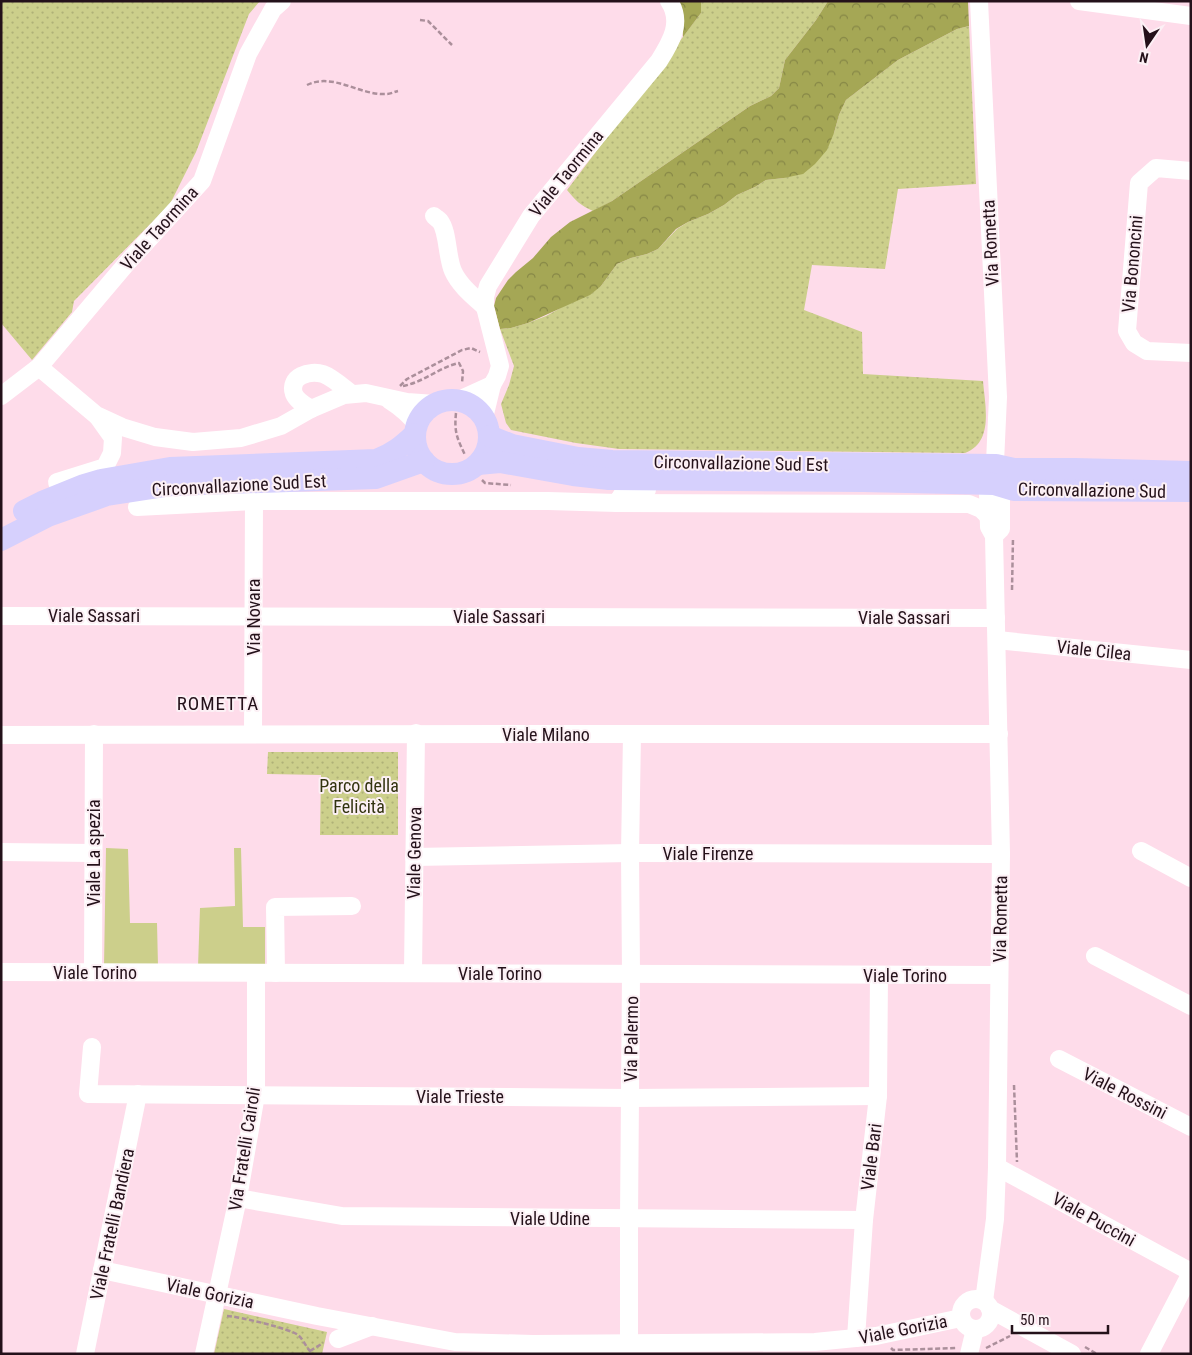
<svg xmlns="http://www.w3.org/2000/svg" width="1192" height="1355" font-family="'Roboto Condensed',sans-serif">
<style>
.grass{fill:url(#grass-dots)}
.forest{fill:url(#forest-crowns)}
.garden{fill:#cccf8b}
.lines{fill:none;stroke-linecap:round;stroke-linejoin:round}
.path{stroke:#ab8f9b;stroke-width:2.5;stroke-dasharray:5 2.5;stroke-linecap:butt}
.minor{stroke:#fff;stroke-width:18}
.major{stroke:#d6d0fd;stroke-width:22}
.labels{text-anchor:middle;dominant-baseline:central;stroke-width:4;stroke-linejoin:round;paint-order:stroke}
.street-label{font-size:18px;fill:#24111a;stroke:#fcf0f5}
.park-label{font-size:18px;fill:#32330f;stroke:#fcf0f5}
.neighbourhood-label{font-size:19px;letter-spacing:1px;fill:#24111a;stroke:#fcf0f5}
</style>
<defs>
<pattern id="grass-dots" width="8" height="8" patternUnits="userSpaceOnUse" patternTransform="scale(1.25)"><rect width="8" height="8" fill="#cccf8b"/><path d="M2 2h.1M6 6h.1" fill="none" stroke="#afb177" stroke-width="1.8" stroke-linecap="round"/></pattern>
<pattern id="forest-crowns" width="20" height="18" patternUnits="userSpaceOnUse" patternTransform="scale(1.25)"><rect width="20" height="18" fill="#a5a755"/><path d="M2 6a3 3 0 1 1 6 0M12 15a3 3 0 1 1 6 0" fill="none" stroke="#868746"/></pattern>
</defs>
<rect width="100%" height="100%" fill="#fedcea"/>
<g class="grass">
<path d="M1,1h259l-11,13 -53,138 -26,52 -96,97 -2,11 -40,48 -31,-37z"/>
<path d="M701,1h127l-12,19 -31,40 -6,28 -8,8 -21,10 -138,95 -19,10c-12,-5 -18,-11 -26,-21l134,-177z"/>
<path d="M969,26l7,158 -78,5 -13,80 -73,-4 -8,45 58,22 1,42 120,7c2,25 11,61 -18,72l-346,-4 -43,-6 -65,-13 -5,-7 -5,-19 8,-19 5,-19 -14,-37 11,-1 17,-5 18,-7 55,-30 16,-22 14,-6 16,-4 11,-5 19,-20 11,-7 20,-8 16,-9 13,-10 18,-8 11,-7 18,-2 50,-45 5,-18 7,-15 52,-40 59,-31z"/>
<path d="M268,752h130v83h-78l1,-60 -54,-1z"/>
<path d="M224,1309l103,23 -5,22h-108z"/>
</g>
<g class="forest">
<path d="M676,1h25v12l-18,24 -2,-28z"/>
<path d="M828,1h140l1,25 -12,3 -59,31 -52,40 -7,15 -5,18 -7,17 -12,14 -12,10 -19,4 -18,2 -11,7 -18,8 -13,10 -16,9 -20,8 -12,7 -18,20 -11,5 -16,4 -14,6 -16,22 -11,9 -62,28 -17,5 -11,1 -6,-23 2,-8 12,-18 8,-8 17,-14 18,-21 19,-15 42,-21 138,-95 21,-10 8,-8 6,-28 31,-40z"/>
</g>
<g class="garden">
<path d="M106,848l22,1 2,74h27l1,43h-54z"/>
<path d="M234,848h7l2,79h22v41l-67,-1 2,-59 35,-2z"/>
</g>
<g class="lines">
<g class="path">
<path d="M420,20l8,1 24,24"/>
<path d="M307,85c26,-13 53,11 80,9 3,0 7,-2 11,-3"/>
<path d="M400,386l7,-7 55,-29 9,-2 9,4"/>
<path d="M403,386c21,-4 37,-19 56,-23l4,8 -1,12"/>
<path d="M456,413c-2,19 1,25 9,42"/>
<path d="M482,480l3,3 26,2"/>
<path d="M1012,590l1,-52"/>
<path d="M1014,1085l3,77"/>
<path d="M227,1316c10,0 64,13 71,19 5,4 8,12 12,16l-3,3"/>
<path d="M1085,1347l12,7"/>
<path d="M891,1348l2,2 64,-2"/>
<path d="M986,1348l24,-12"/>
<path d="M310,1351l13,-8"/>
</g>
<g class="minor">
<path d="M979,1l19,396 -4,87 -6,9 1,34 5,9 7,318 -4,313 -2,52 -11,82"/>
<path d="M1079,1l112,15"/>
<path d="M1191,171l-35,-3 -17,15 -12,148 7,12 13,8 44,2"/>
<path d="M434,216c2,2 4,3 6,5 8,10 7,37 13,50 6,14 21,26 32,36"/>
<path d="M39,367l57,48 26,12 33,10 38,5 48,-4 40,-12 30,-17 33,-14 22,-2 41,9 28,2"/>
<path d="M492,385l5,-9 3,-10 -15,-59v-10l3,-11 43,-70 128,-155c12,-19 24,-39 10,-60"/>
<path d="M1,396l38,-29 88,-104 75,-82 46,-127 25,-45 9,-8"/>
<path d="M389,400c11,7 20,14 28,25"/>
<path d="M459,400l33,-15 -8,33"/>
<path d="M311,409c-6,-4 -14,-8 -17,-15 -6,-18 16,-24 29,-20 9,3 21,14 29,20"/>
<path d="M994,484l7,11v34l-6,6"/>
<path d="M61,494l-4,-12 48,-15 7,-14 1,-15 -15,-21"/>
<path d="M617,503l352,1 12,5 8,8"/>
<path d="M137,507l117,-6h294l69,2 8,-13h22"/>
<path d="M1,616l995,2"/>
<path d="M997,640l194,20"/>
<path d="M253,734l1,-233"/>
<path d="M1,735c333,-2 665,0 998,-1"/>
<path d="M1141,851l50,27"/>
<path d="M1,852l92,1"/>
<path d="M414,857l216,-4 371,1"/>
<path d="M1095,956l96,50"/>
<path d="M1,972l998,3"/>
<path d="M93,972l1,-238"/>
<path d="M413,972l3,-239"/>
<path d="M276,973l-1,-66 77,-1"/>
<path d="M92,1047l-4,47 542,4 248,-2"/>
<path d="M1059,1059l132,68"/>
<path d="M997,1167l194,105"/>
<path d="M238,1198l104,18 522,4"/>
<path d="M102,1270l215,46 138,26 78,2 282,-2 61,-6 85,-18"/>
<circle cx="976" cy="1314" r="15"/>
<path d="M990,1309l82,45"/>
<path d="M856,1338l8,-118 14,-124 1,-121"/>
<path d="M338,1339l34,-13"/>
<path d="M629,1343v-125l2,-244 -1,-121 2,-118"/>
<path d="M85,1354l53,-260"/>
<path d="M204,1354l34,-156 18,-103v-122"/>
<path d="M969,1354l6,-25"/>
<path d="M1149,1354l42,-81"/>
</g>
<g class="major">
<circle cx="452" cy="437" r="37"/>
<path d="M489,436l23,9 66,13 34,3 384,4 18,4h61l116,3"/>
<path d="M478,464l22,-2 73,13 36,4 254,2 131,3 20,6 177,1"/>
<path d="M24,511l18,-9 42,-17 17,-5 69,-12 206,-8c17,-6 26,-14 39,-26"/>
<path d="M1,540l47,-24 59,-21 65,-10 204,-7 48,-17"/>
</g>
</g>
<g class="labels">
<g class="street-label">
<text transform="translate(566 173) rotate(-51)">Viale Taormina</text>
<text transform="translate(159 228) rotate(-48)">Viale Taormina</text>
<text transform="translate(990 243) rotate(-93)">Via Rometta</text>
<text transform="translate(1132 264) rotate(-85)">Via Bononcini</text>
<text transform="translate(741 463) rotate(1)">Circonvallazione Sud Est</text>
<text transform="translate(239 485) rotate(-3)">Circonvallazione Sud Est</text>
<text transform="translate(1092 490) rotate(1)">Circonvallazione Sud</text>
<text x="94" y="615">Viale Sassari</text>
<text x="499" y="616">Viale Sassari</text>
<text transform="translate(253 617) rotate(-90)">Via Novara</text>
<text x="904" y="617">Viale Sassari</text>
<text transform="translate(1094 650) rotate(6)">Viale Cilea</text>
<text x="546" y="734">Viale Milano</text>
<text transform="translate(93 853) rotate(-90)">Viale La spezia</text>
<text transform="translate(414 853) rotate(-89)">Viale Genova</text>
<text x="708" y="853">Viale Firenze</text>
<text transform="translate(1000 919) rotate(-89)">Via Rometta</text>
<text x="95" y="972">Viale Torino</text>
<text x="500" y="973">Viale Torino</text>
<text x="905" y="975">Viale Torino</text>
<text transform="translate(631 1039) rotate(-89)">Via Palermo</text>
<text transform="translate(1125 1093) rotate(27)">Viale Rossini</text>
<text x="460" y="1096">Viale Trieste</text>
<text transform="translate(244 1149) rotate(-81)">Via Fratelli Cairoli</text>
<text transform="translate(871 1157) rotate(-83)">Viale Bari</text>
<text x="550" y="1218">Viale Udine</text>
<text transform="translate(1094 1219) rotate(29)">Viale Puccini</text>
<text transform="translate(112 1224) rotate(-78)">Viale Fratelli Bandiera</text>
<text transform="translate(210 1293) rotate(12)">Viale Gorizia</text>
<text transform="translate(903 1329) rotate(-11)">Viale Gorizia</text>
</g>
<g class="park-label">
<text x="359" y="785">Parco della<tspan x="359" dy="21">Felicità</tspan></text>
</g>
<g class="neighbourhood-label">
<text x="218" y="703">ROMETTA</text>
</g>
</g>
<rect width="1192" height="1355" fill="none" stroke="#24111a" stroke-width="5"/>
<g transform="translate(1147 45) rotate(193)" stroke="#fcf0f5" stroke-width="4" paint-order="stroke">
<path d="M0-4L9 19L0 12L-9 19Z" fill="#24111a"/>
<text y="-8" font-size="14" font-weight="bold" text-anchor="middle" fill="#24111a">N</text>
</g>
<path d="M1012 1325v8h96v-8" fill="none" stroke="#24111a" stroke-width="2.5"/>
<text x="1020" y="1325" font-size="15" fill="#24111a" stroke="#fcf0f5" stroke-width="4" paint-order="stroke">50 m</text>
</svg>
